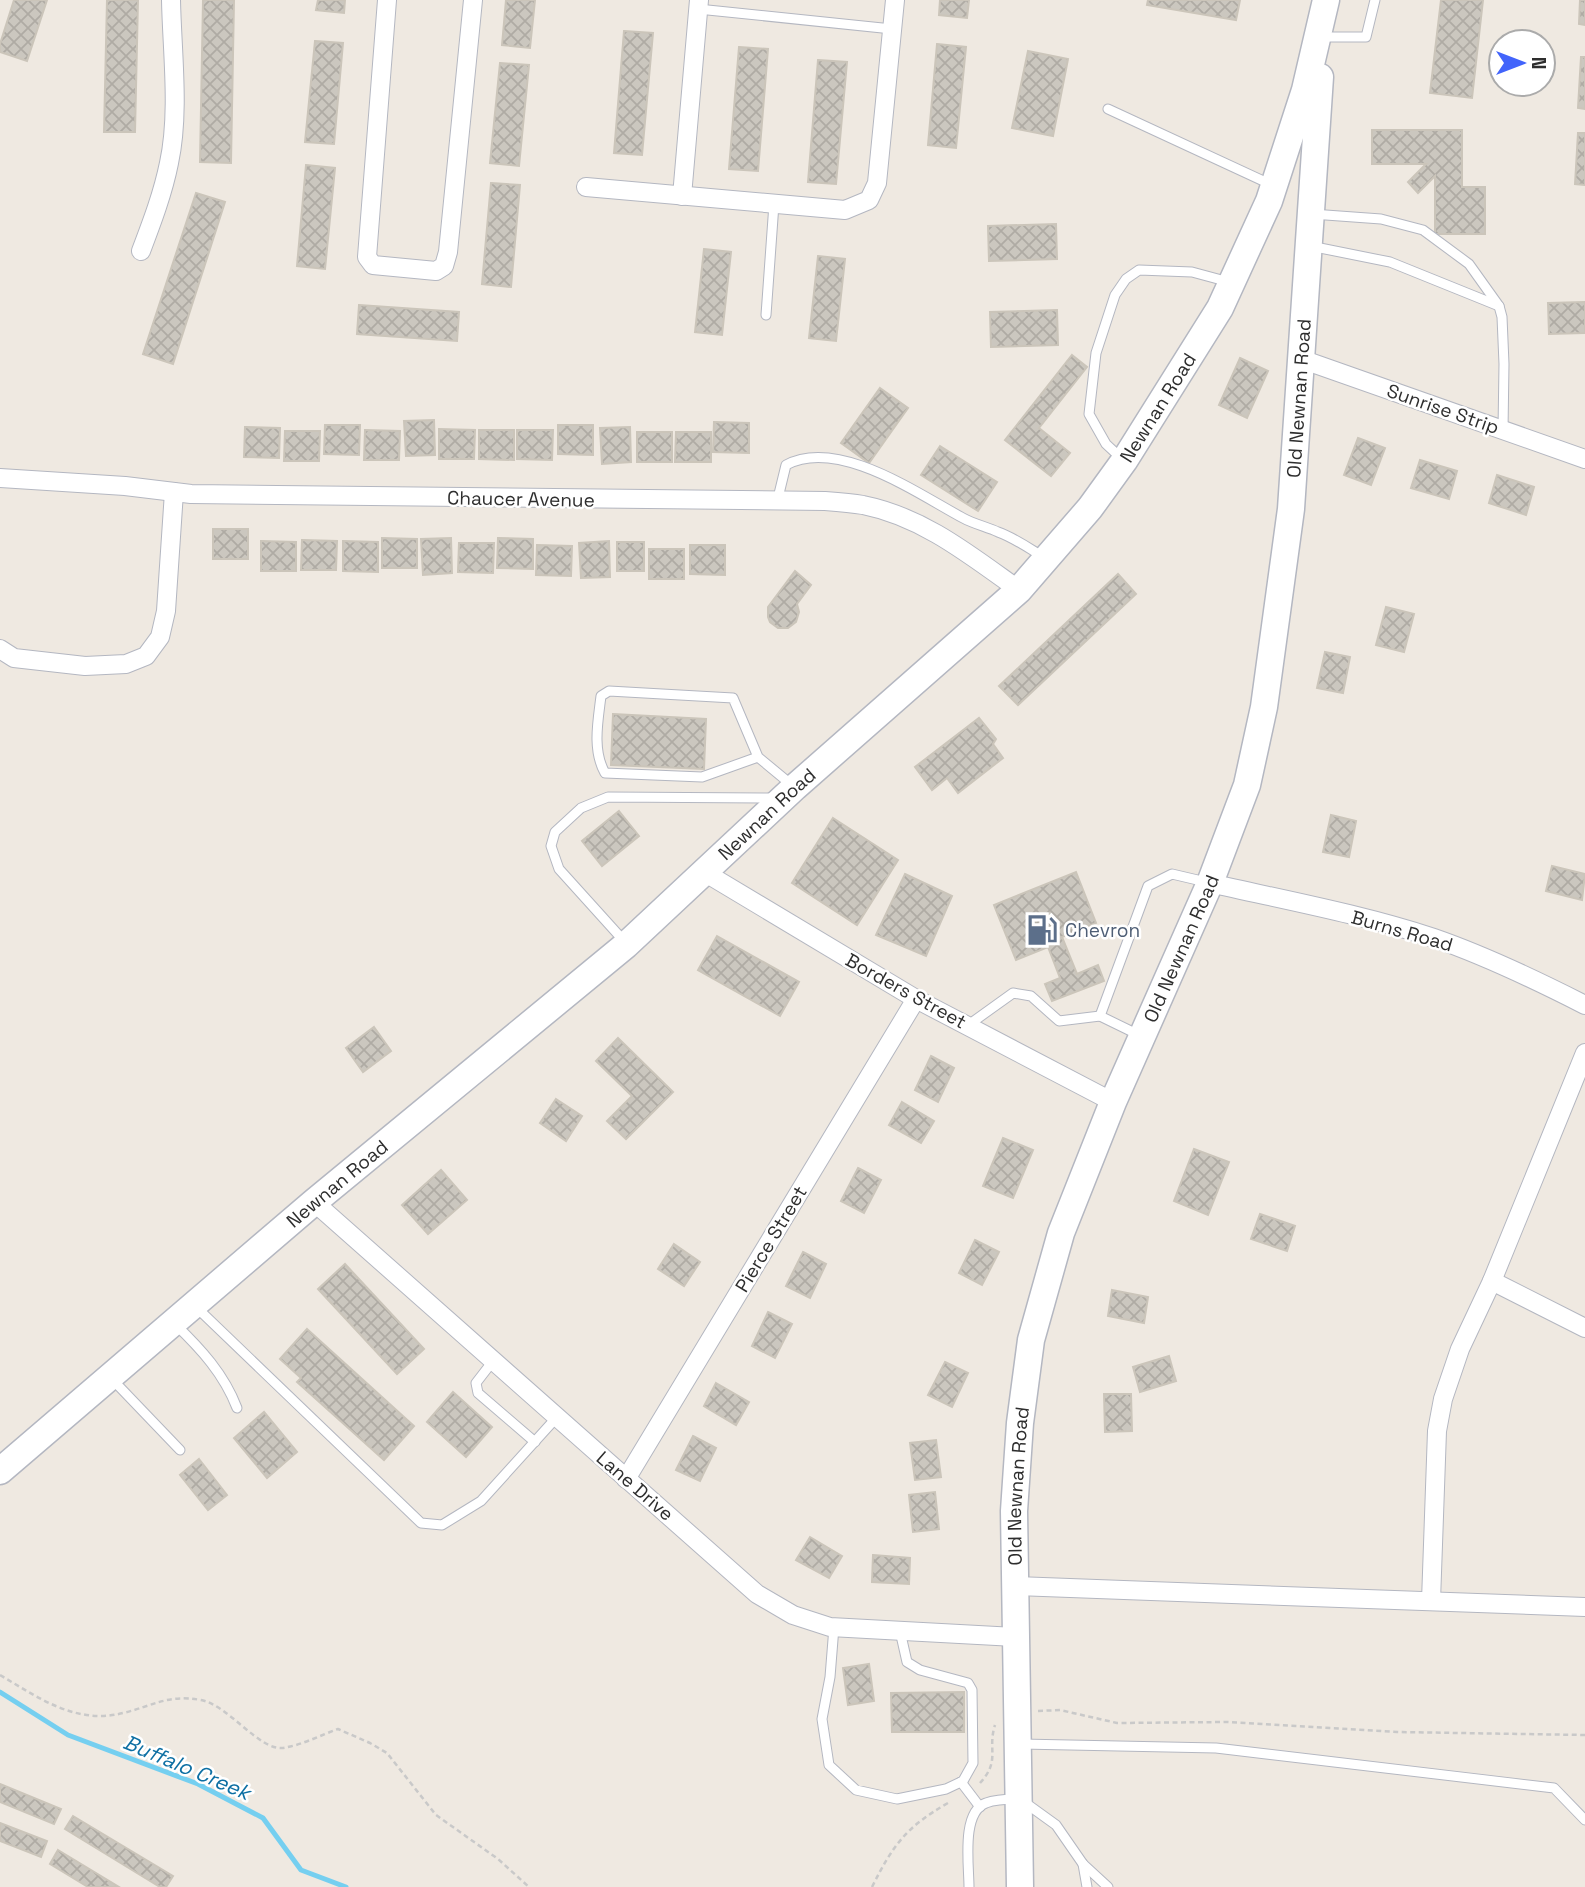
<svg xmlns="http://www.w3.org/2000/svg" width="1585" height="1887" font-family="'Space Grotesk',sans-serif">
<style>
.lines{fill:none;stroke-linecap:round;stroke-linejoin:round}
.stream{stroke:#75cff0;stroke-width:5}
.building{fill:url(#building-cross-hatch);stroke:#cbc5ba;stroke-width:2}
.lane-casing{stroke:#b4b7c1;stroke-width:11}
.street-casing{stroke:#b4b7c1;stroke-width:20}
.secondary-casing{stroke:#b4b7c1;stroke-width:29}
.path{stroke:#c9c9c9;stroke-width:2.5;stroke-dasharray:5 3.5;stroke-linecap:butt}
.lane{stroke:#fff;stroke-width:9}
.street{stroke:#fff;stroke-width:18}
.secondary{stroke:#fff;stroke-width:26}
.labels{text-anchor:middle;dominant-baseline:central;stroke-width:5;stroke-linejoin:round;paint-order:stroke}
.street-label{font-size:19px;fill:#2e2e2e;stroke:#fff}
.service-label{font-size:19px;fill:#4e5e75;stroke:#fff;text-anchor:start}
.water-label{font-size:21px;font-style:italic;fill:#0d6fa3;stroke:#fff}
</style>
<defs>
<pattern id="building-cross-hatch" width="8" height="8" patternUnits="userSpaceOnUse" patternTransform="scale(1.75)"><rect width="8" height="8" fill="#cbc7bf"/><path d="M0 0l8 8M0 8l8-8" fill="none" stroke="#afaba4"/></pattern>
</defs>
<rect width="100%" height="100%" fill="#efe9e1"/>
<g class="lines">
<path class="stream" d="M0,1692l68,43 130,49 65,34 38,52 45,17"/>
</g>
<g class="building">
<path d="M14,0h33l-20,61 -27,-9v-8z"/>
<path d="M107,0h31l-3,132h-31z"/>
<path d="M203,0h31l-3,163 -31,-1z"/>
<path d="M318,0h27l-1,13 -28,-3z"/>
<path d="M506,0h29l-5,48 -28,-3z"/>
<path d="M940,0h29l-2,18 -28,-3z"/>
<path d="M1148,0h92l-4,20 -89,-15z"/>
<path d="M1441,0h42l-11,98 -42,-5z"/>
<path d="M1580,0h5v25l-6,-1z"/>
<path d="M624,31l29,2 -11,122 -28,-2z"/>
<path d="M315,41l28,2 -9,101 -29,-2z"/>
<path d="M937,44l29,3 -10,101 -28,-3z"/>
<path d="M739,47l29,2 -10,122 -29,-2z"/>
<path d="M1028,51l40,8 -15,77 -41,-8z"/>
<path d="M1581,57h4v52l-7,-1z"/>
<path d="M818,60l29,2 -11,122 -28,-2z"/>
<path d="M500,63l29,2 -10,101 -29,-3z"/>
<path d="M1372,130h90v57h23v47h-50v-58l-17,17 -10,-11 18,-18h-54z"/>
<path d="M1578,133h7v52l-10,-1z"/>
<path d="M306,165l29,3 -10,101 -28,-3z"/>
<path d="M491,183l29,2 -9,102 -29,-3z"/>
<path d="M196,193l29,9 -52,162 -30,-10z"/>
<path d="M1056,224l1,35 -68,2 -1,-35z"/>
<path d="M704,249l27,3 -9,83 -27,-3z"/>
<path d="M818,256l27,3 -9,82 -27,-3z"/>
<path d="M1585,302v31l-36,1 -1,-31z"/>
<path d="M359,305l100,7 -2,29 -100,-7z"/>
<path d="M1057,310l1,35 -67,2 -1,-35z"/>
<path d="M1072,355l15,12 -48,61 31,25 -19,23 -46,-36z"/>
<path d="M1240,358l28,13 -21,47 -28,-13z"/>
<path d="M880,388l28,20 -39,55 -28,-20z"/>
<path d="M434,420l1,35 -29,1 -2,-35z"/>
<path d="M714,422l35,1v30l-36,-1z"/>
<path d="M325,425h35l-1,30 -35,-1z"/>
<path d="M558,425h35v30l-35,-1z"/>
<path d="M245,427l35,1 -1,30 -35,-1z"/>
<path d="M630,427l1,35 -29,2 -2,-36z"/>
<path d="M439,429l36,1 -1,29h-35z"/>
<path d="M365,430l35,1 -1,29h-35z"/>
<path d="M479,430h35v30l-35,-1z"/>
<path d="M517,430h36l-1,30 -35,-1z"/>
<path d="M285,431h35l-1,30h-35z"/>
<rect x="637" y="432" width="35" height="30"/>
<path d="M676,432h35v30h-36z"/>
<path d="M1358,438l27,10 -14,37 -27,-10z"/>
<path d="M940,446l57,36 -19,29 -57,-36z"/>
<path d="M1420,460l37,11 -8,28 -38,-11z"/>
<path d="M1497,475l37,12 -8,28 -37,-12z"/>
<rect x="213" y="529" width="35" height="30"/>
<path d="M382,538l35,1v29h-35z"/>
<path d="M451,538l1,35 -29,2 -2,-36z"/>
<path d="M498,538l35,1v30l-36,-1z"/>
<path d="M302,540l35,1 -1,29h-35z"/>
<path d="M261,541l35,1v29h-35z"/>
<path d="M343,541l35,1v30l-35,-1z"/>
<path d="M609,541l1,36 -29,1 -2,-35z"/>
<rect x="617" y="542" width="27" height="29"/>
<path d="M459,543h35l-1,30 -35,-1z"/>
<path d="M537,545l35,1 -1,30 -35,-1z"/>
<path d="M690,545h35v30l-35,-1z"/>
<rect x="649" y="549" width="35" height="30"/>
<path d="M795,571l16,14 -14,19 2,8 -3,10 -8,6h-10l-8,-6 -2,-5v-10z"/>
<path d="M1118,574l18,20 -118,111 -19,-19z"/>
<path d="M1386,607l28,7 -10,38 -28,-7z"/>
<path d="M1325,652l25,5 -7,36 -26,-5z"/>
<path d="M613,714l93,5 -2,50 -93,-4z"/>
<path d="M979,718l17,21 -3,5 10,14 -45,35 -11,-15 -15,12 -17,-23z"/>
<path d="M619,811l20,25 -37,30 -20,-25z"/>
<path d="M1331,815l25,6 -7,36 -26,-5z"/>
<path d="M833,818l65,42 -41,65 -65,-42z"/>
<path d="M1552,866l33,8 -3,26 -36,-9z"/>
<path d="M1076,872l20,51 -34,14 15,37 21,-9 6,16 -52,20 -7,-17 15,-6 -12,-31 -32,13 -22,-55z"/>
<path d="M905,874l47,22 -26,60 -50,-21z"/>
<path d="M717,936l82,46 -19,34 -82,-46z"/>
<path d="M374,1027l17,24 -28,21 -17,-24z"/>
<path d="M618,1038l55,54 -47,47 -19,-18 25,-25 -36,-35z"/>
<path d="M931,1056l23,12 -16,34 -23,-12z"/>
<path d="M556,1099l26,17 -16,25 -26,-18z"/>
<path d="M902,1102l32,19 -13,22 -32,-18z"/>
<path d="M1003,1138l30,12 -20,48 -30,-12z"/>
<path d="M1194,1149l35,13 -21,53 -34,-14z"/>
<path d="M858,1168l23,12 -17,33 -23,-12z"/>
<path d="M441,1170l26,30 -39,34 -26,-29z"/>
<path d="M1260,1214l35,12 -8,25 -36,-12z"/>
<path d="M975,1240l24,12 -17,33 -23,-12z"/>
<path d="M674,1244l26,18 -16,24 -26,-17z"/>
<path d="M803,1252l23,12 -16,34 -24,-12z"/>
<path d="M345,1264l79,85 -27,25 -79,-85z"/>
<path d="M1112,1290l36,7 -4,26 -36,-7z"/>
<path d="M768,1312l24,12 -17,34 -23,-12z"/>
<path d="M307,1329l107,97 -30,34 -87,-78 4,-4 -21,-19z"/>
<path d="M1169,1356l7,25 -36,11 -7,-25z"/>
<path d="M945,1362l23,11 -16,34 -24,-12z"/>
<path d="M716,1383l33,19 -13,23 -32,-19z"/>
<path d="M453,1392l39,35 -26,30 -39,-35z"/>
<path d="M1104,1394h27l1,37 -27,1z"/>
<path d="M264,1412l33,40 -30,26 -33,-40z"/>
<path d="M693,1436l23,12 -16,33 -24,-11z"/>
<path d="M936,1440l5,37 -26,3 -5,-37z"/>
<path d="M199,1459l28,36 -19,15 -28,-35z"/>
<path d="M935,1492l4,37 -26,3 -4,-37z"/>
<path d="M810,1537l32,19 -13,22 -33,-18z"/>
<path d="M873,1555l37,3 -1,26 -37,-2z"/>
<path d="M869,1664l5,37 -26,4 -5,-37z"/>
<path d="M964,1692v40h-72l-1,-39z"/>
<path d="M0,1784l61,25 -7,15 -54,-22z"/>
<path d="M73,1816l100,60 -7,11h-6l-95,-58z"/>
<path d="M0,1823l47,18 -6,16 -41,-16z"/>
<path d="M58,1850l61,37h-31l-38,-23z"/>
</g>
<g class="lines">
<defs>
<g id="lane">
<path d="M698,9l194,20"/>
<path d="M1319,37h47l9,-37"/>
<path d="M1108,109l164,76"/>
<path d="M1312,214l69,5 42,11 46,34 30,42 3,11 2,47 -1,66"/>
<path d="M1310,246l80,16 109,44"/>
<path d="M766,315l8,-111"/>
<path d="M1121,458l-15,-14 -17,-30 7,-61 19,-58 11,-16 13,-9 53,2 37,10"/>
<path d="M777,502l9,-37c52,-28 132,29 177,53 11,6 24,9 35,14 17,6 32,17 47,26"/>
<path d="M758,757l-56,20 -97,-4c-13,-23 -7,-52 -4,-77l8,-5 124,7 25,59 35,29"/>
<path d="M624,941l-65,-72 -8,-23 4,-14 26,-24 27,-11 167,1"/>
<path d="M1100,1016l48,-130 24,-12 34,8"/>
<path d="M967,1026l46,-33 18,3 28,25 41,-5 39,19"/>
<path d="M195,1306l226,217 21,2 39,-24 76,-84"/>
<path d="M175,1324c26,25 49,50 62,84"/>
<path d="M493,1361l-17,22 2,10 57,49"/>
<path d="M111,1378l69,72"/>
<path d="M834,1627l-4,50 -8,42 7,46 27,25 41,9 49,-10 17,-8 10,-18 -1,-73 -4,-7 -48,-13 -13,-8 -7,-31"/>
<path d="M1021,1744l195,4 338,40 31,32"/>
<path d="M961,1782l19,25"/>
<path d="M1083,1864l4,23"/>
<path d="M969,1887c0,-22 -8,-75 17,-84 10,-4 23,-4 34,-4l36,26 27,39 25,23"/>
</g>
<g id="street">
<path d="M387,0l-20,257 6,8 63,6 8,-5 4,-14 25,-252"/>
<path d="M586,187l259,23 24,-10 8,-17 18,-183"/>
<path d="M682,196l17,-196"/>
<path d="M141,251c11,-29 22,-58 28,-88 11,-51 3,-111 2,-163"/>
<path d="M1301,359l284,100"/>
<path d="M0,478l125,8 66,8 634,7c13,1 26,2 38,4 60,12 107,50 156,85"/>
<path d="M0,649l14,9 71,8 41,-2 20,-8 14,-19 6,-26 8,-119"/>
<path d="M704,872l212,127 197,103"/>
<path d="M1210,883c74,17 151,31 224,55 52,18 102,42 151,67"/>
<path d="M314,1202l443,392 36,21 37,12 185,10"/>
<path d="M1492,1281l93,47"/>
<path d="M626,1479l290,-480"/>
<path d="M1015,1586l570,21"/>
<path d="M1431,1601l6,-170 6,-32 17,-50 32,-68 93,-228"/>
</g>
<g id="secondary">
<path id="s1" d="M0,1471l314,-269 312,-257 169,-158 224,-197 71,-82 34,-47 96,-153 49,-107 36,-111 21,-90"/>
<path id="s2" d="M1020,1887l-6,-376 6,-88 11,-83 30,-107 52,-131 97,-219 37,-98 17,-78 27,-198 29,-432"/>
</g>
</defs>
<use href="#lane" class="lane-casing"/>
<use href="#street" class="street-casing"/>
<use href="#secondary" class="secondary-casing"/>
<g class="path">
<path d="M0,1675c39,23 76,50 123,38 30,-7 44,-19 78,-13 27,5 58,50 81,48 18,-2 39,-13 56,-19l32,14 17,10 49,62 62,44 31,28"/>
<path d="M1038,1711l22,-1 57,13 110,-1 170,10 188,3"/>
<path d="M980,1783c21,-23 7,-33 15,-58"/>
<path d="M872,1887c21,-42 34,-60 76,-84"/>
</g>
<use href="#lane" class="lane"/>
<use href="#street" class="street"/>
<use href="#secondary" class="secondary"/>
</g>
<defs>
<symbol id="fuel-bare" viewBox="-9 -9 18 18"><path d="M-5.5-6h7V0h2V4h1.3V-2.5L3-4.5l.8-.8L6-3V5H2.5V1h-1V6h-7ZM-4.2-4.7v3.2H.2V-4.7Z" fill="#5c6f8a" stroke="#fff" stroke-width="2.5" paint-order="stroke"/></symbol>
</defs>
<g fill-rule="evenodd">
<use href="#fuel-bare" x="1020" y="908" width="44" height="44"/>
</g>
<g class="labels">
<g class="street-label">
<text stroke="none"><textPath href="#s2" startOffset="1535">Old Newnan Road</textPath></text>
<text stroke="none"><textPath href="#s1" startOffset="1577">Newnan Road</textPath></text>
<text transform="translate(1443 409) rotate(19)">Sunrise Strip</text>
<text transform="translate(521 499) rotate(1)">Chaucer Avenue</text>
<text stroke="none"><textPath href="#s1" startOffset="1010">Newnan Road</textPath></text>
<text transform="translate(1402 931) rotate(16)">Burns Road</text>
<text stroke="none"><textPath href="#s2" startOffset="968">Old Newnan Road</textPath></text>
<text transform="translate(906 991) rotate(29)">Borders Street</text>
<text stroke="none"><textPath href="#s1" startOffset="443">Newnan Road</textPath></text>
<text transform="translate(771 1239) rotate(-59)">Pierce Street</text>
<text transform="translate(635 1486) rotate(41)">Lane Drive</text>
<text stroke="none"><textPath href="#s2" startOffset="401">Old Newnan Road</textPath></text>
</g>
<g class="service-label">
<text x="1065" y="930">Chevron</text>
</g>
<g class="water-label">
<text transform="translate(187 1767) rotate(23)">Buffalo Creek</text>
</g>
</g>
<g transform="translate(1522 63) rotate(90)"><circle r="33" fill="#ffffff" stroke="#ababab" stroke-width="2"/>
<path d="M0-5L12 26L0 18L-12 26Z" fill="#4264fb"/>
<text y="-10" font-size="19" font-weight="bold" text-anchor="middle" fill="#2e2e2e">N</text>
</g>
</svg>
